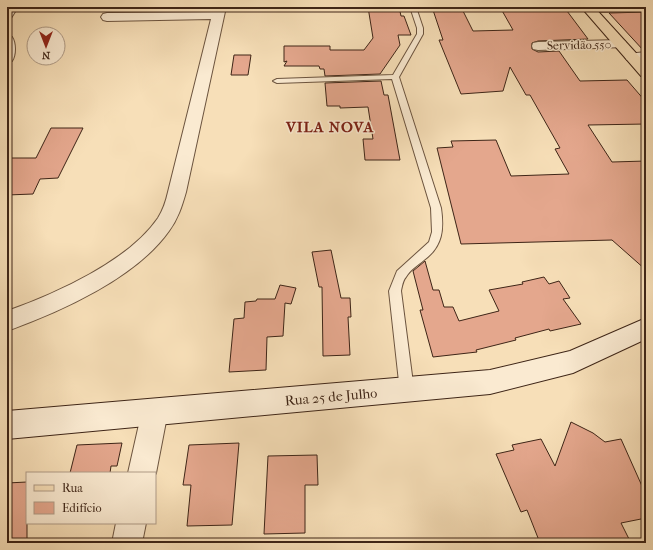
<svg xmlns="http://www.w3.org/2000/svg" width="653" height="550" font-family="'IM FELL French Canon',serif">
<style>
.building{fill:#e4a78d;stroke:#3e2517}
.lines{fill:none;stroke-linecap:round;stroke-linejoin:round}
.service-casing{stroke:#6c543f;stroke-width:2}
.minor-casing{stroke:#6c543f;stroke-width:2}
.tertiary-casing{stroke:#6c543f;stroke-width:2}
.secondary-casing{stroke:#3e2517;stroke-width:2}
.primary-casing{stroke:#3e2517;stroke-width:2}
.service{fill:#faead1;fill-rule:evenodd}
.minor{fill:#faead1;fill-rule:evenodd}
.tertiary{fill:#faead1;fill-rule:evenodd}
.secondary{fill:#faead1;fill-rule:evenodd}
.primary{fill:#f7dfb8;fill-rule:evenodd}
.labels{text-anchor:middle;dominant-baseline:central;stroke-width:3;stroke-linejoin:round;paint-order:stroke}
.far-street-label{font-size:12px;fill:#3e2517;stroke:#faead1}
.street-label{font-size:14px;fill:#3e2517;stroke:#faead1}
.far-district-label{font-size:15px;font-weight:bold;letter-spacing:1px;fill:#7a1f14;stroke:#faead1}
</style>
<rect width="100%" height="100%" fill="#f7dfb8"/>
<filter id="stains"><feTurbulence type="fractalNoise" baseFrequency=".005" numOctaves="4"/><feColorMatrix values="0 0 0 0 .2 0 0 0 0 .09 0 0 0 0 .02 0 0 0 .5 -.17"/></filter>
<radialGradient id="worn" r=".72"><stop offset=".6" stop-color="#630" stop-opacity="0"/><stop offset="1" stop-color="#630" stop-opacity=".3"/></radialGradient>
<g class="building">
<path d="M368,7h31l2,9h3l7,19h-13l2,10 -20,29 -55,2 -1,-7h-4l-1,-3h-35l3,-5 -3,1v-16h46v4h34l9,-12z"/>
<path d="M432,7h29l12,24 40,-1 -13,-23h64l24,32 -50,2 -6,2v6l6,3 21,-1 21,30 47,-1 19,22v22l-58,1 24,37 34,-1v109l-34,-30 -151,4 -24,-96 16,-1 -2,-6 45,-1 15,36 58,-2 -14,-25 5,-1 -30,-53h-4l-16,-28 -7,24 -42,3 -22,-54h4z"/>
<path d="M646,12v39h-2l-35,-38z"/>
<path d="M234,55h17l-3,20h-17z"/>
<path d="M381,81l3,14h4l12,65h-35l-2,-21h10l-5,-32 -28,1v-2h-13l-2,-23z"/>
<path d="M51,128h32l-25,50 -18,1 -7,15 -26,1v-37h29z"/>
<path d="M331,250l10,48h9l1,19h-3l2,38 -27,1 -1,-69h-3l-7,-35z"/>
<path d="M425,261l8,29h6l5,17h9l6,14 40,-10 -10,-21 34,-6 -1,-2 22,-5 5,7 10,-3 11,17 -7,1 18,25 -31,7 -1,-2 -34,9 1,2 -40,10 1,2 -44,5 -13,-47h3l-10,-39z"/>
<path d="M280,285l16,3 -5,16 -6,-1 -2,33 -16,1 -1,33 -37,2 5,-53 10,-1 1,-16 11,-1 1,-2h18z"/>
<path d="M571,422l22,11 12,9 16,-3 25,56v23l-25,5 10,20h-91l-13,-33 -6,2 -25,-58 18,-4 -2,-5 29,-6 14,27z"/>
<path d="M122,443l-5,23h-6l-1,7h-40l7,-28z"/>
<path d="M239,443l-7,82 -45,1 4,-41h-8l6,-40z"/>
<path d="M317,455l1,30h-13v48l-41,1 4,-78z"/>
<path d="M27,482v61h-20v-60z"/>
</g>
<g class="lines">
<defs>
<g id="service">
<path d="M410,7h6l7,21v6l-24,43 42,131c3,21 2,38 -17,52 -6,5 -14,10 -18,17 -3,3 -4,9 -5,14l13,100 -2,4 -5,2 -5,-2 -2,-4 -11,-100 8,-20 32,-29 3,-10 -1,-24 -39,-129 -115,4 -4,-2 4,-2 116,-4 24,-41v-6z"/>
<path d="M646,7v4l-56,1 -3,-2 3,-2z"/>
</g>
<g id="minor">
<path d="M7,7h11l-7,11 -4,1z"/>
<path d="M214,7h12l-40,185c-4,14 -8,27 -17,39 -33,47 -109,81 -162,100v-20c48,-17 122,-50 151,-93 5,-8 8,-17 10,-26l43,-173 -104,2 -4,-1 -2,-3 2,-3 4,-1 106,-1z"/>
<path d="M7,36l5,1c4,6 4,18 0,24l-5,1z"/>
<path d="M620,40l5,1 1,3 -1,3 -87,3 -5,-1 -1,-3 1,-3 5,-1z"/>
<path d="M155,399l9,3 4,9 -12,62 -1,2v-2h-27l14,-62 4,-9z"/>
<path d="M116,523h30l-4,20h-30z"/>
</g>
<path id="tertiary" d="M646,52v8h-19l-2,-3 2,-3z"/>
<path id="secondary" d="M646,318v21l-73,34 -83,21 -483,45v-28l483,-41 80,-19z"/>
<path id="primary" d="M581,7h13l52,57v13l-5,-1z"/>
</defs>
<use href="#service" class="service-casing"/>
<use href="#minor" class="minor-casing"/>
<use href="#tertiary" class="tertiary-casing"/>
<use href="#secondary" class="secondary-casing"/>
<use href="#primary" class="primary-casing"/>
<use href="#service" class="service"/>
<use href="#minor" class="minor"/>
<use href="#tertiary" class="tertiary"/>
<use href="#secondary" class="secondary"/>
<use href="#primary" class="primary"/>
</g>
<g class="labels">
<g class="far-street-label">
<text transform="translate(579 45) rotate(-1)">Servidão 550</text>
</g>
<g class="street-label">
<text transform="translate(331 397) rotate(-5)">Rua 25 de Julho</text>
</g>
<g class="far-district-label">
<text x="330" y="127">VILA NOVA</text>
</g>
</g>
<rect width="653" height="550" fill="none" stroke="#f7dfb8" stroke-width="24"/>
<rect x="8" y="8" width="637" height="534" fill="none" stroke="#3e2517" stroke-width="2"/>
<rect x="12" y="12" width="629" height="526" fill="none" stroke="#3e2517"/>
<rect x="26" y="472" width="130" height="52" fill="#faead1" stroke="#af9b87"/>
<rect x="34" y="485" width="20" height="6" fill="#f7dfb8" stroke="#af9b87"/>
<text x="62" y="492" font-size="12" fill="#3e2517">Rua</text>
<rect x="34" y="502" width="20" height="12" fill="#e4a78d" stroke="#af9b87"/>
<text x="62" y="512" font-size="12" fill="#3e2517">Edifício</text>
<g transform="translate(46 46) rotate(180)"><circle r="19" fill="#faead1" stroke="#af9b87"/>
<path d="M0-3L7 15L0 10L-7 15Z" fill="#8f2418"/>
<text y="-6" font-size="11" font-weight="bold" text-anchor="middle" fill="#3e2517">N</text>
</g>
<rect width="100%" height="100%" filter="url(#stains)"/>
<rect width="100%" height="100%" fill="url(#worn)"/>
</svg>
